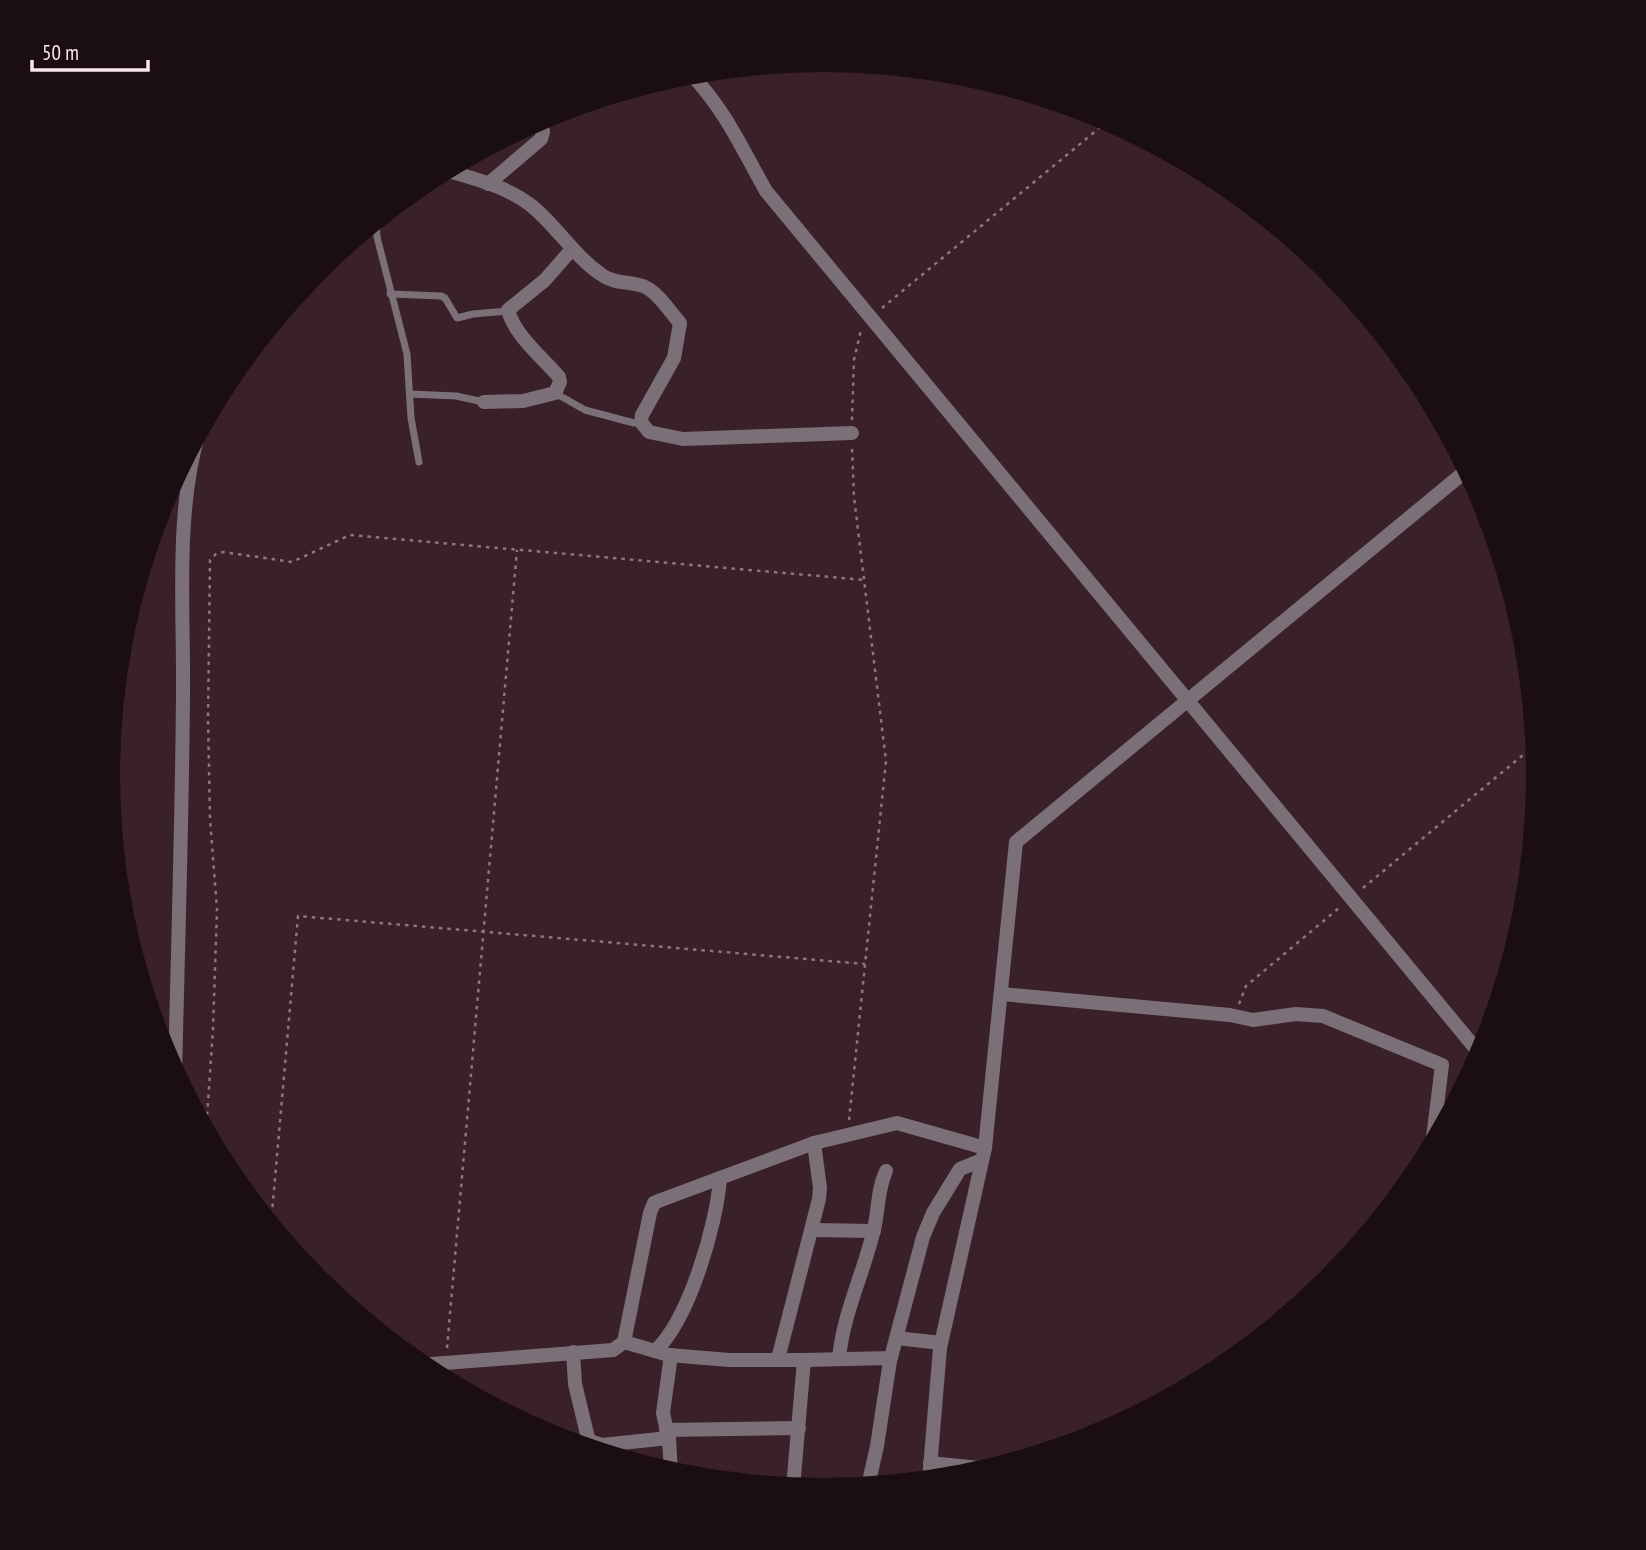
<svg xmlns="http://www.w3.org/2000/svg" width="1646" height="1550" font-family="'PT Sans Narrow',sans-serif">
<style>
.lines{fill:none;stroke-linecap:round;stroke-linejoin:round}
.path{stroke:#8d767e;stroke-width:2.5;stroke-dasharray:3.5 5;stroke-linecap:butt}
.lane{stroke:#7c7078;stroke-width:7}
.street{stroke:#7c7078;stroke-width:14}
</style>
<rect width="100%" height="100%" fill="#3a2029"/>
<g class="lines">
<g class="path">
<path d="M882,308l227,-188"/>
<path d="M852,420l2,-60 7,-30"/>
<path d="M1363,888l172,-143"/>
<path d="M1239,1004l7,-18 93,-78"/>
<path d="M849,1120l37,-359 -32,-264 -2,-49"/>
<path d="M206,1132l7,-103 4,-120 -7,-90 -2,-100 2,-159 6,-6 7,-2 69,10 58,-27 514,45"/>
<path d="M271,1224l27,-308 567,48"/>
<path d="M447,1348l70,-798"/>
</g>
<g class="lane">
<path d="M376,221l1,16 30,117 4,64 8,44"/>
<path d="M390,294l51,2 4,2 12,20 16,-4 35,-3"/>
<path d="M555,393l30,17 49,13 7,-1"/>
<path d="M410,394l46,2 28,6"/>
</g>
<g class="street">
<path d="M690,73c36,38 51,74 76,118l715,864"/>
<path d="M445,170c30,9 64,17 88,37 25,21 42,50 69,68 12,9 27,6 41,11 14,5 27,26 37,37l-6,35 -32,57 -1,7 8,10 34,7 169,-6"/>
<path d="M488,184l53,-45 2,-7 -2,-13"/>
<path d="M484,402l39,-1 32,-8 5,-11 -1,-5c-17,-20 -44,-41 -51,-67l37,-30 27,-31"/>
<path d="M1001,994l229,21 23,5 43,-6 27,2 119,49 -10,81"/>
<path d="M175,1073c3,-126 7,-252 8,-378 1,-86 -8,-177 15,-260"/>
<path d="M813,1230l61,1"/>
<path d="M897,1338l44,5"/>
<path d="M624,1342l45,13 60,5h75l-11,128"/>
<path d="M655,1351c34,-31 62,-127 65,-173"/>
<path d="M573,1352l2,32 13,54 4,4 10,3 67,-7 2,35"/>
<path d="M778,1359l41,-160 1,-11 -6,-45"/>
<path d="M839,1359c4,-46 25,-86 35,-130 5,-21 3,-38 12,-58"/>
<path d="M804,1360l87,-2"/>
<path d="M419,1365l194,-15 11,-8 26,-129 4,-10 7,-3 153,-57 83,-20 88,25"/>
<path d="M666,1430l133,-2"/>
<path d="M668,1436l-5,-23 8,-58"/>
<path d="M930,1463l59,6"/>
<path d="M929,1480l11,-132 45,-200 31,-306 451,-372"/>
<path d="M868,1486l9,-40 13,-85 33,-124 10,-24 27,-44 22,-9"/>
</g>
</g>
<path d="M0 0H1646V1550H0ZM120 775a703 703 0 1 1 1406 0a703 703 0 1 1-1406 0Z" fill="#1a0e12" fill-rule="evenodd"/>
<path d="M32 60v10h116v-10" fill="none" stroke="#f8e6eb" stroke-width="3.5"/>
<text x="42" y="60" font-size="21" fill="#f8e6eb" stroke="#1a0e12" stroke-width="5" paint-order="stroke">50 m</text>
</svg>
